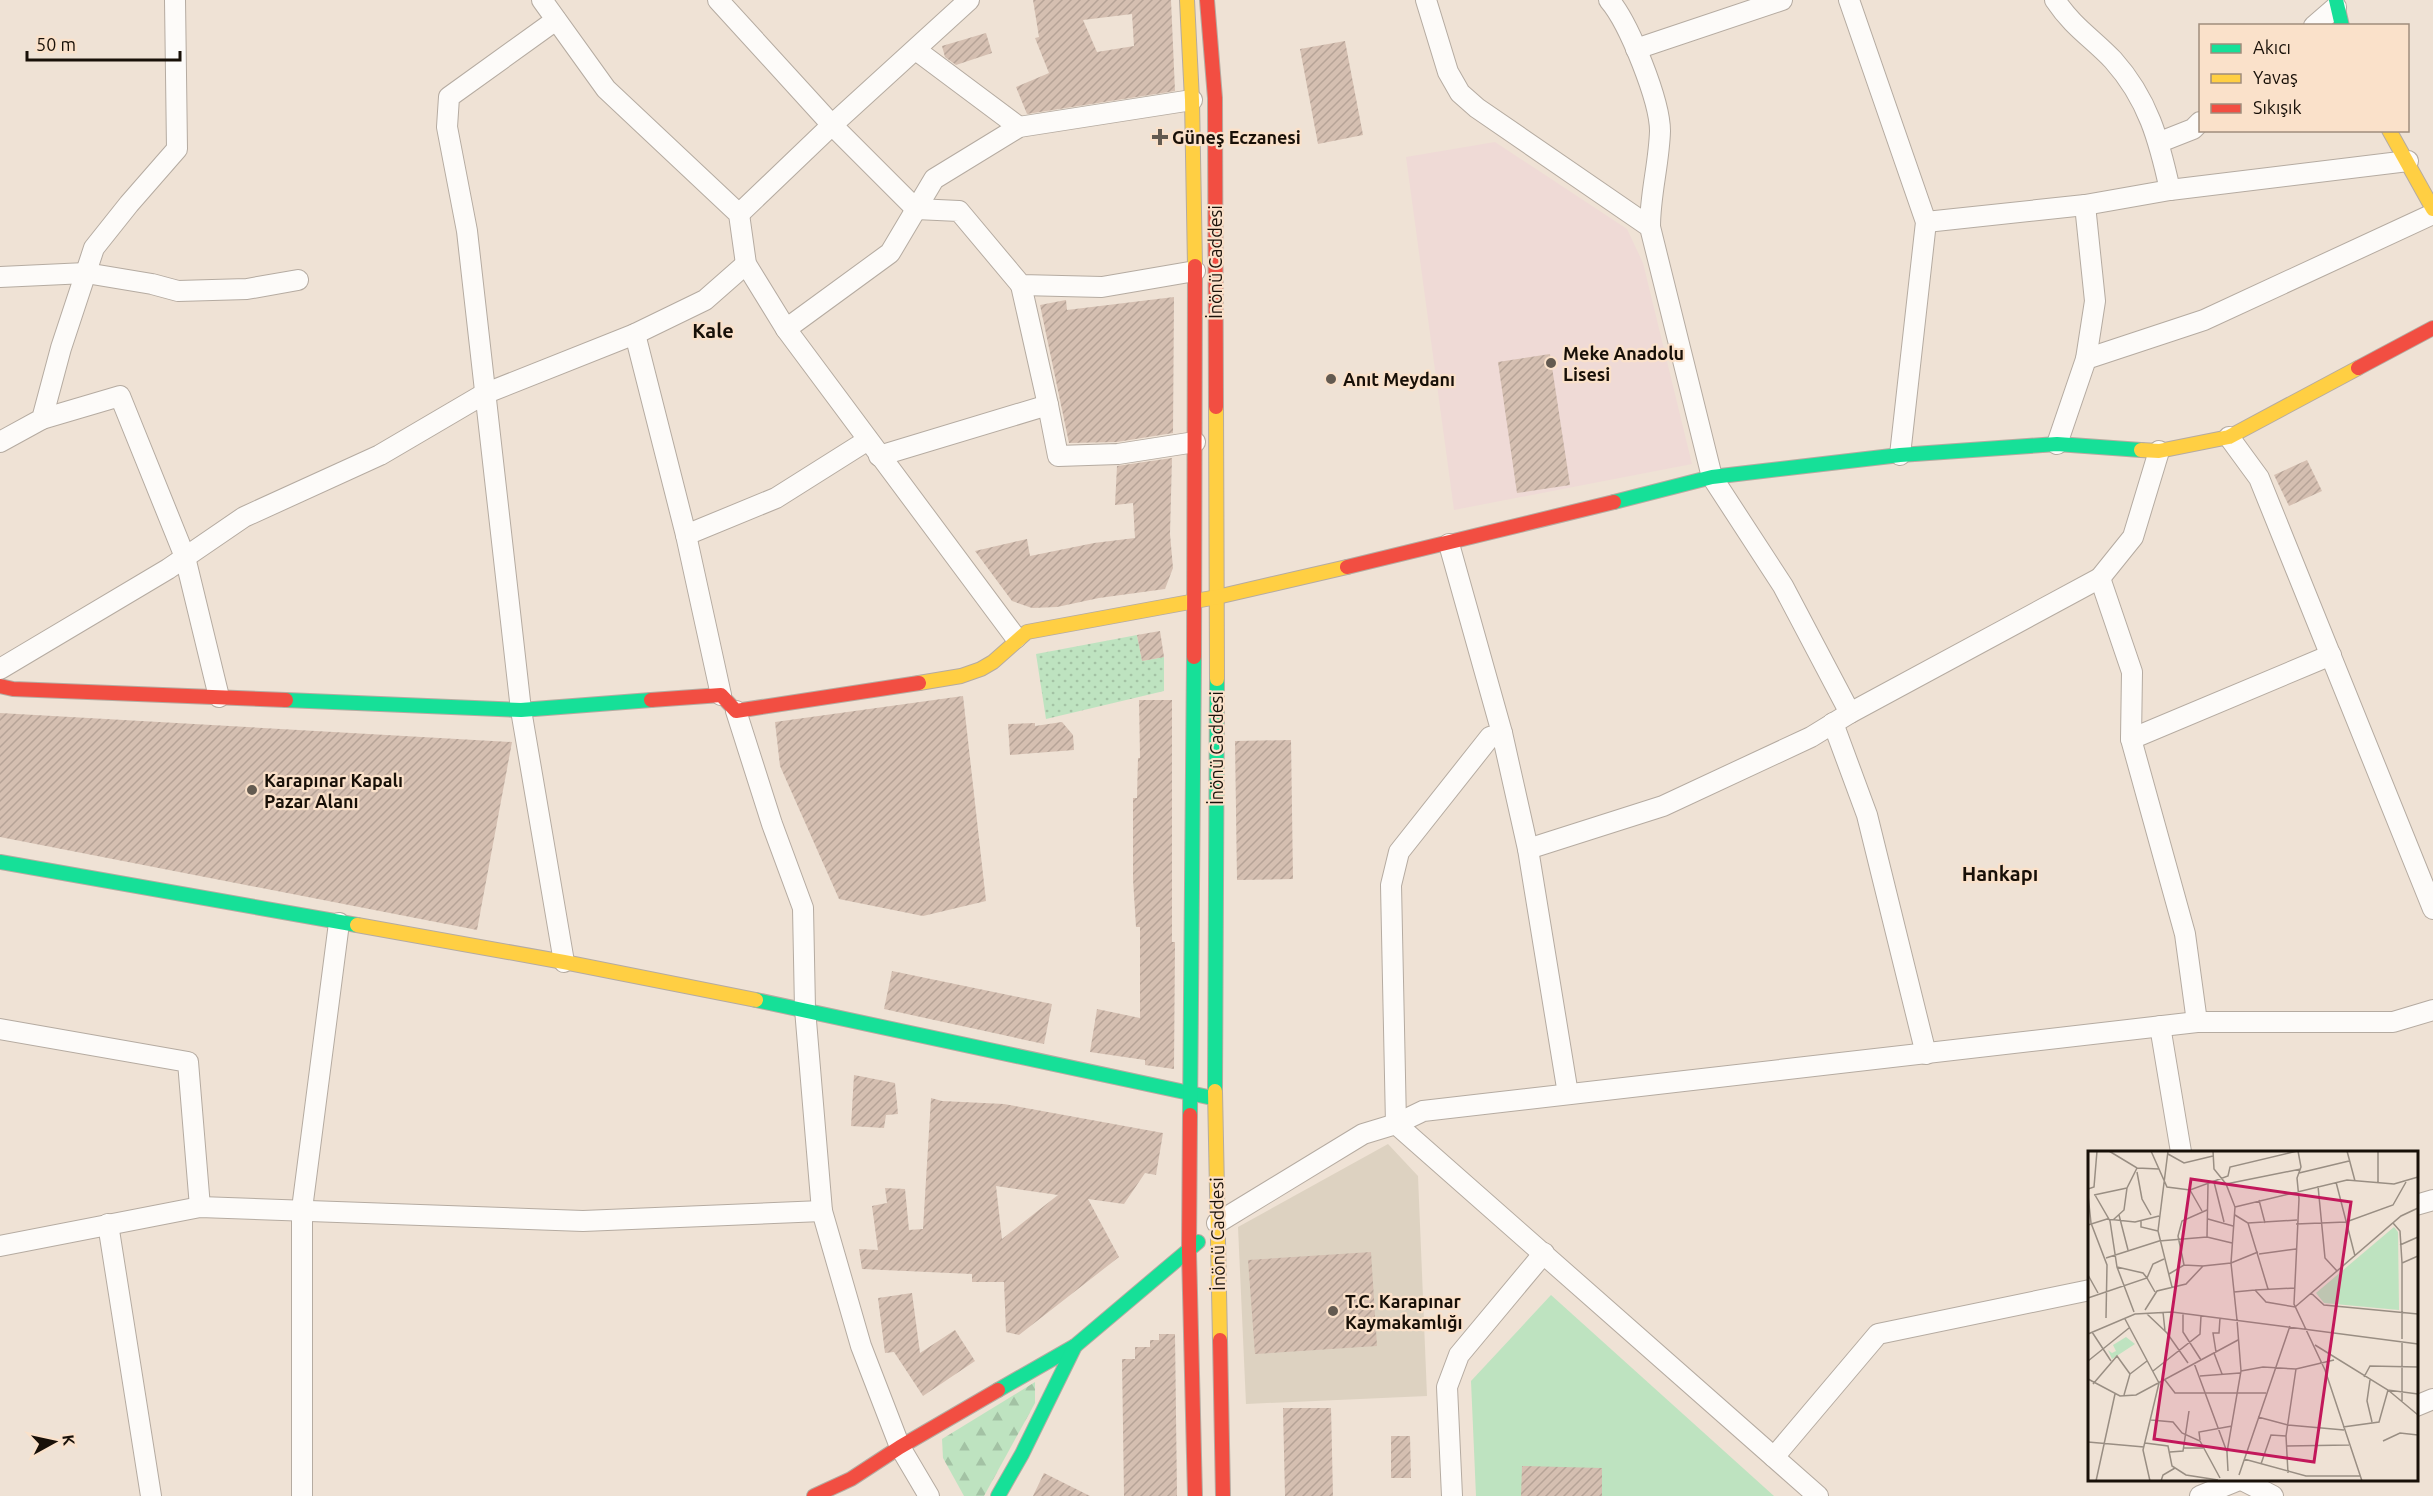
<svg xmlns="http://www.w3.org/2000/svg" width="2433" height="1496" font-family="Ubuntu,sans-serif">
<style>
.commercial{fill:#ddd2c1}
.education{fill:#efdad6}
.forest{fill:url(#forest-firs)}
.garden{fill:url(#garden-dots)}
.pitch{fill:#bee3c0}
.building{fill:url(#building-hatch);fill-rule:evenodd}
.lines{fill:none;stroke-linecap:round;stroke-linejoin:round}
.street-casing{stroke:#b5aba1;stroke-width:22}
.fast-casing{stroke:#b5aba1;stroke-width:16}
.slow-casing{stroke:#b5aba1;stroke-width:16}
.jam-casing{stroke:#b5aba1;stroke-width:16}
.street{stroke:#fdfbf9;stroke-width:20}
.fast{stroke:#16e098;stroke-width:14}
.slow{stroke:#ffcf43;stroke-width:14}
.jam{stroke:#f24e42;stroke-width:14}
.poi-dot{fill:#635a50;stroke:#fae1ca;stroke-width:2}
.labels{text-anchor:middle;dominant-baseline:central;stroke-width:4.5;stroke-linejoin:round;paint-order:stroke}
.poi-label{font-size:18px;font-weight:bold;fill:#181008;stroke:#fae1ca;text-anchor:start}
.street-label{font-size:18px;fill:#181008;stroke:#fae1ca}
.neighbourhood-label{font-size:20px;font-weight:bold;fill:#181008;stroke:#fae1ca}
.inset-road{fill:none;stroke:#998e83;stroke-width:1.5}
.view{fill:#c2185b;fill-opacity:0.15;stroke:#c2185b;stroke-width:3}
.inset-edge{fill:none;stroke:#181008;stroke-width:3}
</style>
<defs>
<pattern id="forest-firs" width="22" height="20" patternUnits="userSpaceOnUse" patternTransform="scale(1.5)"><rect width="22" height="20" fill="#bee3c0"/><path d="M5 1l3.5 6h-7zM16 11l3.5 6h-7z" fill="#a3c2a4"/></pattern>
<pattern id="garden-dots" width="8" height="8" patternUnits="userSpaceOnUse" patternTransform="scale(1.5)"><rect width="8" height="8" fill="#bee3c0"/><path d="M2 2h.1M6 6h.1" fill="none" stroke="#a3c2a4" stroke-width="1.8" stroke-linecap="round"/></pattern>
<pattern id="building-hatch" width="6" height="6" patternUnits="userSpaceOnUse" patternTransform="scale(1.5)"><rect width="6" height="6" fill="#d5bfb1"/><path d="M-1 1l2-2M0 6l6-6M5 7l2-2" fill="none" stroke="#b6a397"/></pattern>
</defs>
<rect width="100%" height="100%" fill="#efe2d5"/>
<path class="commercial" d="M1388,1144l30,32 9,220 -181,8 -8,-177z"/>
<path class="education" d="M1495,142l132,87 16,34 49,201 -238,46 -48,-353z"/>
<path class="forest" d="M1035,1382v21l-51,93h-20l-21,-38 -1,-19z"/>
<path class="garden" d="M1137,635l5,26 22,-4v34l-118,28 -10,-65z"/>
<path class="pitch" d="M1551,1295l223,201h-298l-5,-115z"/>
<g class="building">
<path d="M1033,0h138l4,91 -148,23 -11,-27 33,-14 -14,-35 4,-1zM1132,14l2,32 -37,6 -14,-32z"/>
<path d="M986,33l6,20 -36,12 -11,-8 -3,-11z"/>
<path d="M1345,41l18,94 -45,9 -18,-95z"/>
<path d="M1174,297l-1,136 -56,9 -48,1 -29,-138 26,-5 1,10z"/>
<path d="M1550,354l20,131 -53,8 -19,-131z"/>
<path d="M1172,458l-2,76 3,34 -8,21 -66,9 -42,9 -25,1 -20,-7 -37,-50 52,-12 3,17 64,-13 41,-5 -2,-35 -18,2 2,-39z"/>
<path d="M2307,460l15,31 -33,15 -15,-31z"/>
<path d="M1160,631l4,26 -22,4 -5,-26z"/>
<path d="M963,696l23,205 -63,15 -84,-17 -59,-133 -5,-44z"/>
<path d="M1139,700h33v242h3l-1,127 -29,-4v-5l-55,-8 7,-43 43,9v-91h-4l-3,-48v-81h4l1,-40h2z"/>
<path d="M0,713l512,29 -35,188 -477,-93z"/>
<path d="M1062,722l11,13 1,15 -64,5 -2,-31 27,-1v3z"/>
<path d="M1291,740l2,139 -56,1 -2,-139z"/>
<path d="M892,971l160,33 -8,40 -160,-35z"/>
<path d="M854,1075l41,8 3,31 -12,1 -2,13 -33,-2z"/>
<path d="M931,1098l11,3 62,3 159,29 -7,42 -11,-2 -21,31 -36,-5 31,58 -100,78 -13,-3 -2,-50h-32v-8l-110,-5 -3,-20 19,1 -6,-44 15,-3 -2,-15 20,1 4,41 14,-1zM996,1186l62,9 -56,44z"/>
<path d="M1371,1252l6,94 -122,8 -7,-94z"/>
<path d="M912,1293l8,60 35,-23 20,31 -52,35 -29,-44 -9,1 -7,-55z"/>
<path d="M1159,1334h16l2,162h-53l-2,-137h13v-12h15v-7h9z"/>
<path d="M1283,1408h48l2,88h-48z"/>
<path d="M1391,1436h19l1,42h-20z"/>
<path d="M1522,1466l80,2v28h-81z"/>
<path d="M1044,1473l46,23h-57z"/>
</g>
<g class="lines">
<defs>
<g id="street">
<path d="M542,0l64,89 133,125 7,50 40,65 230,309"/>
<path d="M718,0l114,125 84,84 43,2 62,74 81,2 93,-16"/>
<path d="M1426,0l22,72 12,21 17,15 173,119 62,250 71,109 67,127"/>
<path d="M1609,0c20,23 51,101 51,131 -1,33 -10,63 -10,96"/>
<path d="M1849,0l77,222 -26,233"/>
<path d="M2055,0c18,27 37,38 58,60 35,39 46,80 57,130"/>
<path d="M556,20l-107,77 -2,30 20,104 54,479 43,252"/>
<path d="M2314,26l22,-19"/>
<path d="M1636,49l146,-49"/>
<path d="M916,50l103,77"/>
<path d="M2160,142l33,-13 7,-7"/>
<path d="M739,214l93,-89 137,-125"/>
<path d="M1926,222l159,-17 85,-15 238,-29"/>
<path d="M0,277l86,-4 66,11 26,7 69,-2 51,-9"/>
<path d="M1021,285l27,120"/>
<path d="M786,329l104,-76 44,-74 85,-52 173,-27"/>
<path d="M635,334l51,201 35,160"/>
<path d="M2086,359l118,-39 229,-106"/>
<path d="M42,419l78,-23 65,161 34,140"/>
<path d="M2229,437l30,41 174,431"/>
<path d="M0,442l42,-23 19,-71 33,-100 35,-44 48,-55 -2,-149"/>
<path d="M2057,444l29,-85 9,-58 -10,-96"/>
<path d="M879,456l169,-51 10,51 60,-2 77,-12"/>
<path d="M686,535l90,-37 92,-58"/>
<path d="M1449,544l53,189 -12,4 -91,115 -8,33 5,239 422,372"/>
<path d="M2100,578l32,94 -1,67 54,195 12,88"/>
<path d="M0,669l168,-100 76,-52 136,-62 104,-61 151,-60 70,-34 41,-36"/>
<path d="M736,711l36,113 31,84 2,101 17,202 39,135 39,101 29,49"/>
<path d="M1833,723l34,92 59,239"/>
<path d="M1502,733l26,116 40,245"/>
<path d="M2131,739l200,-84"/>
<path d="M1528,849l135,-43 148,-69 39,-24 250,-135 33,-41 26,-86"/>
<path d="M2160,1026l21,126"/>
<path d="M0,1029l188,33 12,145"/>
<path d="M2416,1205l17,-5"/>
<path d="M1217,1223l146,-89 33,-10 27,-13 774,-89h196l40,-12"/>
<path d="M108,1224l43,272"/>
<path d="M0,1246l200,-39 383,14 239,-10"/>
<path d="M2416,1406l17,-7"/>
<path d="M1774,1457l104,-123 212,-44"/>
<path d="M2242,1480l31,16"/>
<path d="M302,1496v-287l37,-286"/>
<path d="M1452,1496l-5,-109 12,-32 85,-102"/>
<path d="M2200,1496l39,-16"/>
</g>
<g id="fast">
<path d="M2336,0l6,26"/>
<path d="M1614,502l98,-25 188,-22 157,-11 84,6"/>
<path d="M286,700l235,10 130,-10"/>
<path d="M0,862l357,63"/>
<path d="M756,1000l452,97"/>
<path d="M1215,1091l2,-412"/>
<path d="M1190,1115l4,-458"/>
<path d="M998,1390l77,-44 123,-104"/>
<path d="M998,1496l24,-42 53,-108"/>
</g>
<g id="slow">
<path d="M1187,0l5,100 3,166"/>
<path d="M2389,130l44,79"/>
<path d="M1216,407l1,272"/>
<path d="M2141,450l18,1 70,-14 129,-69"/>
<path d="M919,683l42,-7 20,-7 12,-7 34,-30 190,-35 130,-30"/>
<path d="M357,925l207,37 192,38"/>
<path d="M1215,1091l5,249"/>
</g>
<g id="jam">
<path d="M1207,0l8,98 1,309"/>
<path d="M2358,368l75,-40"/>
<path d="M1347,567l267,-65"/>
<path d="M1194,657l1,-391"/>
<path d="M0,686l13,3 273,11"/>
<path d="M651,700l70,-5 15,16 183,-28"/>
<path d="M1190,1115l-1,137 6,244"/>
<path d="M1220,1340l3,156"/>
<path d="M814,1496l37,-17 49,-32 98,-57"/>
</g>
</defs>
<use href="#street" class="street-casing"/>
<use href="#fast" class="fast-casing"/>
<use href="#slow" class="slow-casing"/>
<use href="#jam" class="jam-casing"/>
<use href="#street" class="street"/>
<use href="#fast" class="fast"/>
<use href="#slow" class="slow"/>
<use href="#jam" class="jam"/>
</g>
<g class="poi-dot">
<path d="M1157 128h6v6h6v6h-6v6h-6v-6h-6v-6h6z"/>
<circle cx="1551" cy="363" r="6"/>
<circle cx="1331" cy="379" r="6"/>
<circle cx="252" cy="790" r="6"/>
<circle cx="1333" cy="1311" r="6"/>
</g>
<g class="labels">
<g class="poi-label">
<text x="1172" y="137">Güneş Eczanesi</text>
<text x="1563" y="353">Meke Anadolu<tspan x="1563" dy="21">Lisesi</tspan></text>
<text x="1343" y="379">Anıt Meydanı</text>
<text x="264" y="780">Karapınar Kapalı<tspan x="264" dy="21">Pazar Alanı</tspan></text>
<text x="1345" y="1301">T.C. Karapınar<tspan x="1345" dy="21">Kaymakamlığı</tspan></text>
</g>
<g class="street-label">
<text transform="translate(1215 262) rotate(-90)">İnönü Caddesi</text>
<text transform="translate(1216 748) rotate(-90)">İnönü Caddesi</text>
<text transform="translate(1217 1234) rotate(-91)">İnönü Caddesi</text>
</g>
<g class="neighbourhood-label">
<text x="713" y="330">Kale</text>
<text x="2000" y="873">Hankapı</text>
</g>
</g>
<g transform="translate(2088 1151)">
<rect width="330" height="330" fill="#efe2d5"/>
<path d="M38,186l9,7 -23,15 -4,-9 4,3 4,-2 -3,-6z" fill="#bee3c0"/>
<path d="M306,76l4,5 1,78 -75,-7 -8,-10z" fill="#bee3c0"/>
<path class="inset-road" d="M21,0l28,17 22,1M63,0l16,36 23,3 38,-14 2,-9 67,-16M80,0l-10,80 14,56M125,0l1,18 12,15 9,23 -4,56 6,57M210,0l3,16 -4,11 2,21 -5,105 31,66 37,111M259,0l8,30M290,0v32M80,3l16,9 29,-7M49,21l5,27 9,16M211,22l50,-12M126,31l10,40M248,31l19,74M138,33l75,-15M230,35l7,72 12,13M0,38l6,-2 3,-36M102,39l12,21M0,44l3,28 16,42 -1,53M6,44l33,-7M7,44l15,26 7,46 17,45M171,49l6,23M147,56l112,-27 47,4 24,-7M31,64l9,35M147,64l13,8 20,66M120,68l25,7M25,69l11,-10 3,-22 10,-20M53,69v7l17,4M160,72l49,-3M305,72l7,8 2,32M208,73l50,-2 47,-17 13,-23M0,74l19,-6 28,3 24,-6M119,86l1,-53M312,94l18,-8M171,103l37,-5M18,107l53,-17 48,-4 25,6M96,114l-6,-29 4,-15 25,-11M81,123l15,-9 19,1M0,124l10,18M167,139l40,-2M67,141l-8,-14 6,-14 11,-5M146,141l21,-2 11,12 29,5 106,-91 17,-8M223,142l13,12 94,9M0,147l59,-20 -4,-5 -26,-6M57,159l12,-19 29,-7 17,-18 28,-3 27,-11M75,161l2,19M95,162v19l18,28M59,163l20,19 21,30M37,168l34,64 -16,67 7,31M4,181l19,29M0,183l47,-20 37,-2 246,32M314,188v-76l16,-7M227,194l73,45 30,25M128,201l-3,-19h6l1,-15M126,202l8,21M0,210l41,-33M106,212l33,89M65,220l47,-37 1,-18M153,220l22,-4 33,2 38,-9M42,223l17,-13M112,225l40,-3M276,226l6,-11 48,1M0,228l32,17 16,-1 102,-55M77,229l10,13h91M282,229l-3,21 5,21M5,233l24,-28 13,18 -6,21M314,251v-60M170,266l30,8 56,5M63,269l22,2 9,11 18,8 20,37M255,276l36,-5 9,-32 30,4M112,289l-1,-8 33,-6M295,290l17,-8 18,2M0,291l56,5M57,292l23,3 4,20 14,9 32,5M199,295l62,-1M96,297h19M82,301l13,-1 6,-40M156,308l62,17h55M173,313l10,-29 15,1M140,320l-1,-19 14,-81 -4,-51M200,322l-2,-37 10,-67M151,324l51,-149M8,330l19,-87M73,330l2,-6 12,-7"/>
<path class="view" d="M103,28l160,23 -37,260 -160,-23z"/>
<rect width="330" height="330" class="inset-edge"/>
</g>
<rect x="2199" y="24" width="210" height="108" fill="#fae1ca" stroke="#a08d7c" stroke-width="1.5"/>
<rect x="2211" y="44" width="30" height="9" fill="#16e098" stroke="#a08d7c" stroke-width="1.5"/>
<text x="2253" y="54" font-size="18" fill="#181008">Akıcı</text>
<rect x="2211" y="74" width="30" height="9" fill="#ffcf43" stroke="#a08d7c" stroke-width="1.5"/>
<text x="2253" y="84" font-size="18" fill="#181008">Yavaş</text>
<rect x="2211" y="104" width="30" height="9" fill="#f24e42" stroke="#a08d7c" stroke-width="1.5"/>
<text x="2253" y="114" font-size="18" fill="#181008">Sıkışık</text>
<g transform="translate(54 1442) rotate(82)" stroke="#fae1ca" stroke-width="4.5" paint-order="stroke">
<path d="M0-4.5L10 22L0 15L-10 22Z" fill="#181008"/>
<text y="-9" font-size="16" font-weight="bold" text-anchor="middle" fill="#181008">K</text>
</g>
<path d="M27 51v9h153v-9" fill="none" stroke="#181008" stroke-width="3"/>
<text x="36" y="51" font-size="18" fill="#181008" stroke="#fae1ca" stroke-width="4.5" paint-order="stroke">50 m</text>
</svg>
